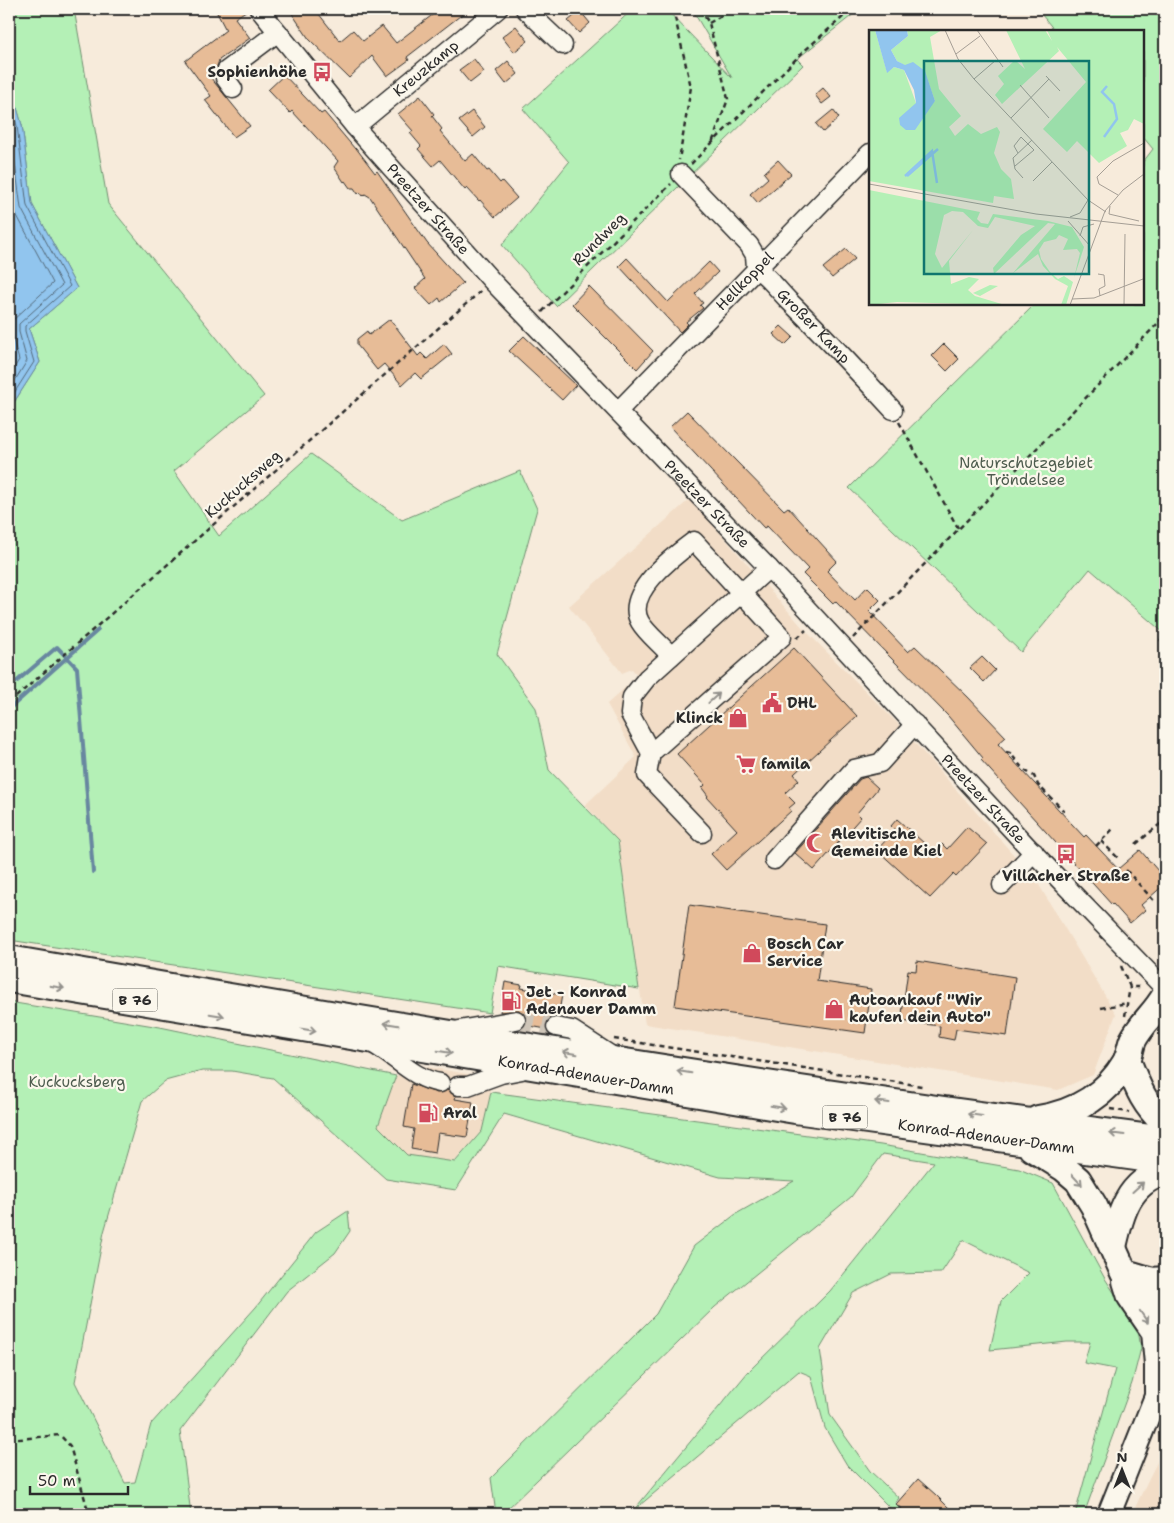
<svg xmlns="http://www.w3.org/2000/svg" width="1174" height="1523" font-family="'Shantell Sans',sans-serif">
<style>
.built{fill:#f2ddc7}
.green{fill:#b4f0b6;stroke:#708e70}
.water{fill:#91c5ee;stroke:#6887a0}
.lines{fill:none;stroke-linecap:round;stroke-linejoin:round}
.shore{stroke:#546979;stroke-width:1}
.stream{stroke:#6887a0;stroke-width:4}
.building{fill:#e7bc97;stroke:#2b2b2b}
.minor-tunnel{stroke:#cec5b8;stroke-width:18;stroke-dasharray:18 9;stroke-linecap:butt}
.minor-casing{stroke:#2b2b2b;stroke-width:21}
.major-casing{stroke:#2b2b2b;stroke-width:26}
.highway-casing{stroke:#2b2b2b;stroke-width:30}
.path{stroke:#2b2b2b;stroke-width:2.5;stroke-dasharray:5 4;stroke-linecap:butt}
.minor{stroke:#fbf7ec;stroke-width:18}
.major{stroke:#fbf7ec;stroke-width:22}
.highway{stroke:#fbf7ec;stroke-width:26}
.oneway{stroke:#93918c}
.labels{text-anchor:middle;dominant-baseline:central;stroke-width:4.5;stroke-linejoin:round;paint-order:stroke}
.shield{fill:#fbf7ec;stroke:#696865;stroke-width:1}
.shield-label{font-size:14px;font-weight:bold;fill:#2b2b2b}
.street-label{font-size:15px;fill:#2b2b2b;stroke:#fbf7ec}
.poi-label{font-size:15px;font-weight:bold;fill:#2b2b2b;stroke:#fbf7ec;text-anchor:start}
.park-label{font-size:15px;fill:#4d5c4e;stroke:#fbf7ec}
.inset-river{fill:none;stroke:#91c5ee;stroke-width:2.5}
.inset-road{fill:none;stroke:#a59e95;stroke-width:1}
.view{fill:#0f766e;fill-opacity:0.15;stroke:#0f766e;stroke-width:2.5}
.inset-edge{fill:none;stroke:#2b2b2b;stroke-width:2.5}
</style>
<rect width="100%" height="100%" fill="#f7ebdb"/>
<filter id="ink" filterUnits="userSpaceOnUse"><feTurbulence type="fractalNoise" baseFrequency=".02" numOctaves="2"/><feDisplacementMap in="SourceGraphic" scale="10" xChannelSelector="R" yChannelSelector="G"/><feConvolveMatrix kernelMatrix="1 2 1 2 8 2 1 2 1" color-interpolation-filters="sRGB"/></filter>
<g filter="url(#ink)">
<g class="built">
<path d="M690,499l113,129 96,97 137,155 80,134 -23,61 -35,15 -413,-66 -27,-183 -33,-36 51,-48 -29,-53 31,-28 -6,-7 -10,4 -53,-67z"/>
<path d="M416,1065l63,11 12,16 -9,39 -28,31 -48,-7 -28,-29 18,-50z"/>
<path d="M1165,1447v67h-33l17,-36z"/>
</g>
<g class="green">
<path d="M9,9h65l34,195 156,192 -90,75 45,65 92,-82 91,66 118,-49 17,38 -40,145 39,54 13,62 69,71 21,148 -141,-23 -8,47 -481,-73v-530l31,-48 -11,-33 48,-41 -45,-84 -10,-79 -13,-45z"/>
<path d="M633,9h33l66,69 -40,-69h168l-63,50 6,6 -247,241 -54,-61 67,-83 -46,-53z"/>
<path d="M1037,9h128v625l-75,-65 -69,83 -172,-164 186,-184h108v-142l10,-13 -10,-12v-106h-88z"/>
<path d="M9,1002l151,25 236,49 -18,50 29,29 48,7 27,-31 9,-39 390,53 138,24 34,14 51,94 34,53 3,18 -9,35 -48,131h-9l40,-145 -31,-6 6,-21h-23l-77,8 11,-49 28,-28 -66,-33 -22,33 -50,1 -38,19 -33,56 10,66 40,56 29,27 -4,5 11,11h-10l-49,-49 -22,-37 -14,-52 -12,-5 -166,140 115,-139 82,-81 104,-129 -51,-8 -32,43 -136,110 -213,207h-6l-5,-36 165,-164 38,-68 42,-32 58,-33 -74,-4 -216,-63 -48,76 -70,-11 -113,-101 -41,-7h-30l-37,10 -23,20 -38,131 -29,150 50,101 10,-1 16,-58 105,-117 60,-75 32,-21 2,20 -15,22 -48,38 -107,140 11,83h-182z"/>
</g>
<path class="water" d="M9,80l13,45 10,79 45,84 -48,41 11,33 -31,48z"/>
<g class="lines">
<g class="shore">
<path d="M9,97l8,29 10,80 43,80 -45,40v5l9,31 -25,39"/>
<path d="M9,119l12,89 41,77 -43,39v8l8,29 -18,29"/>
<path d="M9,168l5,42 39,73 -41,38 -1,12 8,27 -10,16"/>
</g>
<g class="stream">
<path d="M9,688l48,-41 20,21 16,204"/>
<path d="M9,709l89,-79"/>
</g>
</g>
<g class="building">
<path d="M215,9h34l-14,9 15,20 -31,22 -4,14 -5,3 40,49 -16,11 -29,-37 6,-4 -26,-35 41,-31z"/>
<path d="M289,9h26l25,32 13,-11 10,11 19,-15 14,17 44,-34h29l-62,48 2,3 -22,16 -15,-20 -23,22 -40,-39z"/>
<path d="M580,11l10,12 -11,10 -11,-12z"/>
<path d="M516,26l12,15 -14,11 -12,-15z"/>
<path d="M474,59l10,13 -14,11 -11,-13z"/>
<path d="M508,61l10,13 -12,10 -10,-13z"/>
<path d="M284,75l37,39 3,-2 31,37 1,-1 19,25 2,-2 50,72 36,40 -22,19 -2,-4 -8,7 -16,-17 10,-9 -55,-82 -5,-3 -2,2 -3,-4 -2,2 -4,-6h-4l-5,-7 -1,1 -10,-15 4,-6 -46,-50 -2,2 -22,-23z"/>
<path d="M823,88l8,9 -9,7 -7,-9z"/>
<path d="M420,96l14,18 -2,2 10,13 -2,2 25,30 8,-7 14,17 2,-1 11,13 2,-2 15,17 -22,19 -15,-17 -1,1 -12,-13 -2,2 -25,-30 -7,6 -15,-17 3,-3 -11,-13 3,-2 -15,-17z"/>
<path d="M833,110l6,8 -16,14 -7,-8z"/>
<path d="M472,111l13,16 -12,10 -14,-16z"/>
<path d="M778,160l13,14 -33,29 -8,-9 18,-16 -4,-5z"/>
<path d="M846,249l9,10 -23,19 -9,-10z"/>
<path d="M627,258l41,44 41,-40 9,10 -23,22 8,9 -3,2 3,3 -17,14 2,2 -8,8 -61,-66z"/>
<path d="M589,286l64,65 -16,18 -65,-65z"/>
<path d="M390,319l28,37 3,-3 6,6 17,-15 8,10 -31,25 -6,-6 -13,12 -18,-21 -7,6 -20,-25v-6l10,-8 2,4z"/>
<path d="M781,326l12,11 -8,8 -12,-11z"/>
<path d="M524,336l52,49 -14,15 -53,-49z"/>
<path d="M944,344l15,15 -12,12 -15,-15z"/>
<path d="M687,411l97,99 4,-3 49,54 -10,10 28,29 12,-13 13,13 -11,11 39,41 7,-6 53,51 38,40 -8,7 86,93 2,-2 32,34 22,-19 25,29v5l-24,21 4,5 -15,13 -17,-19 -1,1 -131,-145 2,-2 -35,-42 -113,-115 -2,3 -30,-30 5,-5 -41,-43 -3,2 -94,-101z"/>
<path d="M794,648l63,68 -63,58 5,6 -14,13 10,10 -6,5 2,3 -65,59 -15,-16 26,-24 -30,-33 1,-1 -6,-8 3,-3 -28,-31z"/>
<path d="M982,657l13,13 -11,12 -14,-14z"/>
<path d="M866,777l12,11 -21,25 4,4 -47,53 -19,-17 65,-74z"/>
<path d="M897,819l37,33 8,-8 5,5 20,-22 20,17 -31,33 -3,-3 -23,24 -53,-48 18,-20 -4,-4z"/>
<path d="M689,905l136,19 -8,57 54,8 -6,44 -190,-27z"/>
<path d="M917,961l98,16 -8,59 -51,-7 -2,11 -15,-3 1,-11 -39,-5 7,-51 8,1z"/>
<path d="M505,982l17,3 -1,3 41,7 -4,22 -10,3 -2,9 -21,-4 1,-7 -7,-8 -19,2z"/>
<path d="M411,1084l26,9 11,-4 8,7 -1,3 18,3 -6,35 -29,-4 -3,20 -24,-4 3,-20 -10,-2z"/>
<path d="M918,1479l18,16 19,19h-48l-11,-10z"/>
</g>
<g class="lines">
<path class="minor-tunnel" d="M516,1020l40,7"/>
<defs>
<g id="minor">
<path id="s1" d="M259,9l96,118 137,154 293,304 242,261 138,143"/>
<path d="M525,9l38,36"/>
<path d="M233,89l-8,-11 1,-7 52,-39"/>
<path id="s2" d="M355,127l143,-118"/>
<path d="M681,174l68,71 6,10 1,13"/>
<path id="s3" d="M756,268c13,9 22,22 33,33 36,35 70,72 104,109"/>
<path id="s4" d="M619,410l251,-257"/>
<path d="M671,656c-9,-11 -24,-22 -31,-34 -17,-29 35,-67 54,-81l88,96 -131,116 -4,22 55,58"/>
<path d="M651,753l-21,-39 2,-17 15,-19 122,-110"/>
<path d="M774,860l80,-91 26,-6 35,-39"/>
<path d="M1002,885l32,-33"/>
<path d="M556,1027l16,3 40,26"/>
<path d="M459,1030l57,-10"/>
<path d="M373,1044c23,13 41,35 67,39"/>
<path d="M458,1086h10l33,-12 21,-4"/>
</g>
<path id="major" d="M1109,1514l55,-138"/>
<g id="highway">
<path d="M9,959c384,67 769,131 1156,181"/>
<path id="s5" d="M9,979l786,131 370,51"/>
<path d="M1127,1060c11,28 16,43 38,64"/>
<path d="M1038,1119c38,-6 68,-23 88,-57 4,-7 4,-15 7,-22 9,-17 23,-28 32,-44"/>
<path d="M1032,1148l32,20 14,12 16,26 30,67 10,11 31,22"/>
<path d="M1113,1247c7,-32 15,-66 52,-75"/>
<path d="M1125,1273l27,8 13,-1"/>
<path d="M1126,1281l5,16 24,35 3,32v27"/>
</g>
</defs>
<use href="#minor" class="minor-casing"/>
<use href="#major" class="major-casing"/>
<use href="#highway" class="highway-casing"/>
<g class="path">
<path d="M673,9l18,78 -12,73"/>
<path d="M700,9l9,14 19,76 -16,44"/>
<path d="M709,23l24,-14"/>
<path d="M691,164l112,-112 49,-43"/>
<path d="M542,312l129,-128"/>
<path d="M899,422l59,106"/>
<path d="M797,638l9,-8"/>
<path d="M853,638l312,-322"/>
<path d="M1160,639l5,5"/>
<path d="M9,703l473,-413"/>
<path d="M1006,752l4,1 14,17 10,6 4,9 26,26"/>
<path d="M1101,841l18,18"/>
<path d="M1136,844l29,-24"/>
<path d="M1096,846l17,-17"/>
<path d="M1126,870l30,33"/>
<path d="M1121,966l9,21h12"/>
<path d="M1101,1008l26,-5"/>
<path d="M1125,1016l5,-29"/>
<path d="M614,1039l308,47"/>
<path d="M1110,1109l19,3"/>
<path d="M9,1440l51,-5 10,11 19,68"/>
</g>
<use href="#minor" class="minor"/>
<use href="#major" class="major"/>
<use href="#highway" class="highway"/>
</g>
<defs><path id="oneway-shaft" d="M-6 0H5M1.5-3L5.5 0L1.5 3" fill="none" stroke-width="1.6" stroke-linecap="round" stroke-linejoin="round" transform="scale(1.25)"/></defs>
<g class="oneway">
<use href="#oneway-shaft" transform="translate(714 698) rotate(-42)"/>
<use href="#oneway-shaft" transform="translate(57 987) rotate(9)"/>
<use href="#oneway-shaft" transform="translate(217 1015) rotate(10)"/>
<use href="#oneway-shaft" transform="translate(391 1024) rotate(-170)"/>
<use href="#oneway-shaft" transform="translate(309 1030) rotate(9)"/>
<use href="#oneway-shaft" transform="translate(445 1052) rotate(10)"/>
<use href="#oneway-shaft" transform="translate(570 1053) rotate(-171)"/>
<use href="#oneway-shaft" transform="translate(684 1072) rotate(-171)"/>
<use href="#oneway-shaft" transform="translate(882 1102) rotate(-172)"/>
<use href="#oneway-shaft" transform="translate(778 1107) rotate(9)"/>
<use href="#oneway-shaft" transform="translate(975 1115) rotate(-172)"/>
<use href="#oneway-shaft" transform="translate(1117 1134) rotate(-173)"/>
<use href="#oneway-shaft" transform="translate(1077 1180) rotate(47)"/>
<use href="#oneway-shaft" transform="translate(1138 1187) rotate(-42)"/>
<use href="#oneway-shaft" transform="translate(1144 1317) rotate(56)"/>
</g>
</g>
<defs>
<symbol id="bus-bare" viewBox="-9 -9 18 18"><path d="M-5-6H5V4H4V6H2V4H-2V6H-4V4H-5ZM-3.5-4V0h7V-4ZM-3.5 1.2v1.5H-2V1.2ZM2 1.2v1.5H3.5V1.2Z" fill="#d1495b" stroke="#fbf7ec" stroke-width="2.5" paint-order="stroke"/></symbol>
<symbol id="civic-bare" viewBox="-9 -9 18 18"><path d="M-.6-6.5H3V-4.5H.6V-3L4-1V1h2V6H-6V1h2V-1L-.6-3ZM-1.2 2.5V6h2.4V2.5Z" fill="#d1495b" stroke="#fbf7ec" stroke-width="2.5" paint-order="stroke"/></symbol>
<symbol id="shop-bare" viewBox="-9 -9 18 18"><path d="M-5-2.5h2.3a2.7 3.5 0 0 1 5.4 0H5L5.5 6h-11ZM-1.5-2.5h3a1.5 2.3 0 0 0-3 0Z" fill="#d1495b" stroke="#fbf7ec" stroke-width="2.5" paint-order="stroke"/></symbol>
<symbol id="supermarket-bare" viewBox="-9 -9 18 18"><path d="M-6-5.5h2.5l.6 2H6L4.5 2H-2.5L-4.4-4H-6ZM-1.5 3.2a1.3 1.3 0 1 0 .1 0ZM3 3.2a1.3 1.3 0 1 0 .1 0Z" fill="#d1495b" stroke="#fbf7ec" stroke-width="2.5" paint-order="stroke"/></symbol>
<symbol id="mosque-bare" viewBox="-9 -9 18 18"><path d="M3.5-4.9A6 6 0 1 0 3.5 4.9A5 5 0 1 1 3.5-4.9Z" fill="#d1495b" stroke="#fbf7ec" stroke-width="2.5" paint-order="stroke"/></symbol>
<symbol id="fuel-bare" viewBox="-9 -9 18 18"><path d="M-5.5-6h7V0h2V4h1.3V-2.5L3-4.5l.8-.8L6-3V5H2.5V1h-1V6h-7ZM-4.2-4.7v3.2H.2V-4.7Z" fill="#d1495b" stroke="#fbf7ec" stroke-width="2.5" paint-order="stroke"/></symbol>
</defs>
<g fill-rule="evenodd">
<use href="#bus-bare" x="308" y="58" width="28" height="28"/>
<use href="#civic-bare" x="758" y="689" width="28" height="28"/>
<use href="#shop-bare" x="724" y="704" width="28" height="28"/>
<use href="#supermarket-bare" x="732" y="750" width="28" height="28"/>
<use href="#mosque-bare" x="802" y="829" width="28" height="28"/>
<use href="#bus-bare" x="1052" y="840" width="28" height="28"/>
<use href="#shop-bare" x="738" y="939" width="28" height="28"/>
<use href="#fuel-bare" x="497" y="987" width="28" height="28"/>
<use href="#shop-bare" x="820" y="995" width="28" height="28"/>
<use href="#fuel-bare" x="414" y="1099" width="28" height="28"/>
</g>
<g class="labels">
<g class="shield">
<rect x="112.5" y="988.5" width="45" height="23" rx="4"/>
<rect x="822.5" y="1105.5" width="45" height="23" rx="4"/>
</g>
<g class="shield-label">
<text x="135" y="1000">B 76</text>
<text x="845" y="1117">B 76</text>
</g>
<g class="street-label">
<text stroke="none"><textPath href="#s2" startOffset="92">Kreuzkamp</textPath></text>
<text stroke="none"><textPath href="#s1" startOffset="262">Preetzer Straße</textPath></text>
<text transform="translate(599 239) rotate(-45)">Rundweg</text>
<text stroke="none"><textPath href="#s4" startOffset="180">Hellkoppel</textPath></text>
<text stroke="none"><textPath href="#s3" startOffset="82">Großer Kamp</textPath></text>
<text transform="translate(243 484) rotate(-41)">Kuckucksweg</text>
<text stroke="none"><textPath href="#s1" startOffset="668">Preetzer Straße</textPath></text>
<text stroke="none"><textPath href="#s1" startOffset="1072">Preetzer Straße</textPath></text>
<text stroke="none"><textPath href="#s5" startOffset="585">Konrad-Adenauer-Damm</textPath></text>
<text stroke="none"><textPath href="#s5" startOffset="990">Konrad-Adenauer-Damm</textPath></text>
</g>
<g class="poi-label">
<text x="307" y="72" text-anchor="end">Sophienhöhe</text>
<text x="787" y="703">DHL</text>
<text x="723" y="718" text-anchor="end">Klinck</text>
<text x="761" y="764">famila</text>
<text x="831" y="834">Alevitische<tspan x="831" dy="17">Gemeinde Kiel</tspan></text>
<text x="1066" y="876" text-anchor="middle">Villacher Straße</text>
<text x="767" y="944">Bosch Car<tspan x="767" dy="17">Service</tspan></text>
<text x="526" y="992">Jet - Konrad<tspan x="526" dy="17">Adenauer Damm</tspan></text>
<text x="849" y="1000">Autoankauf "Wir<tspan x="849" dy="17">kaufen dein Auto"</tspan></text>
<text x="443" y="1113">Aral</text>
</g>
<g class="park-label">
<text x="1026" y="463">Naturschutzgebiet<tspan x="1026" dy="17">Tröndelsee</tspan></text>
<text x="77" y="1082">Kuckucksberg</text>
</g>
</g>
<g transform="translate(869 30)">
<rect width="275" height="275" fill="#f7ebdb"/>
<path d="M0,0h6l12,42 7,-5 10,3 12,33 12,4 7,-6 -8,-23 -30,-17 -6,-11 17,-14 -1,-6h35l-12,7 9,52 22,27 -12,11 6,9 13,-12 13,10 16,-7 3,5 -6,21 7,16 10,10 3,20 -20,-3 -1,7 -124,-22zM137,0h39l7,11 -5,-11h97v94l-10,-5 -6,11 -8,3 7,13 -28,17 -22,-22 -10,11 -24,-23 43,-47 -29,-35 2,4 -57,53 -7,-9 9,-11 -6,-8 17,-16 10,9zM0,160l111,22 -3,7 4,4 7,1 5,-10 55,7 24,6 12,20 -10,31 6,-25 -3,-4 -14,1 5,-11 -9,-4 -3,4 -12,3 -5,8 2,9 9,13 8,7 6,-3 9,6 -7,23h-5l7,-19 -13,-7 -12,-13 -5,-12 -25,19 42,-49 -7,-1 -54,51 -1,-6 28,-33 14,-9 -40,-9 -7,11 -10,-2 -15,-14 -11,-1 -8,4 -9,39 7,14 31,-38 -24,31 2,23 18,-7 10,2 -11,11 7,6 30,9 -108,-3 -28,3zM121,255l8,1 -18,10 -7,-3z" fill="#b4f0b6"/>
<path d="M6,0h32l1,6 -17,14 6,11 8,4 8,-3 12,9 10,30 -20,29h-9l-6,-5 -1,-7 17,-15 -2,-13 -10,-20 -10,-3 -7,6z" fill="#91c5ee"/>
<path class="inset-river" d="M235,107l13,-18 -3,-15 -12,-12 5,-6M36,146l27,-25 5,32M38,146l31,-27"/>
<path class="inset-road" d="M76,0l13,29 16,20 114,121M108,0l26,37M87,24l24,-18M177,46l14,15M105,49l22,-19M151,55l29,33M142,88l38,-39M146,136l19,-16 -13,-13 -7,9 4,7M154,148l-8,-9 -2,-11 19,-18M164,151l19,-19M0,154l167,30 108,12M249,165l-19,-11 -2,-7 16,-16 31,-18M219,170l18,12M241,176l-1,8 30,7M236,181l18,-21 21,-16M201,187l10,-4 8,-13M199,191l22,25M211,206l3,-9 11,-3M229,244l6,1 1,11 -6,3 1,7M203,269l22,-1 49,-19M201,275l35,-94M255,275l1,-71"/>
<path class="view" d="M55,31h165v213h-165z"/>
<rect width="275" height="275" class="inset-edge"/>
</g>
<rect width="1174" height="1523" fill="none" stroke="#fbf7ec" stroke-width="30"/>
<rect x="15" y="15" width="1144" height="1493" fill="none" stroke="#2b2b2b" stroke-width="2" filter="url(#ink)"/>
<g transform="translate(1122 1470)" stroke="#fbf7ec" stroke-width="4" paint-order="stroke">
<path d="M0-4L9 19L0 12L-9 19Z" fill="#2b2b2b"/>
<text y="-8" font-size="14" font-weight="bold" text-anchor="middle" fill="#2b2b2b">N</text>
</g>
<path d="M30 1486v8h98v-8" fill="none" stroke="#2b2b2b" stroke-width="2.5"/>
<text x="38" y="1486" font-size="15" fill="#2b2b2b" stroke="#fbf7ec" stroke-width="4" paint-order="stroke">50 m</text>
</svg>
